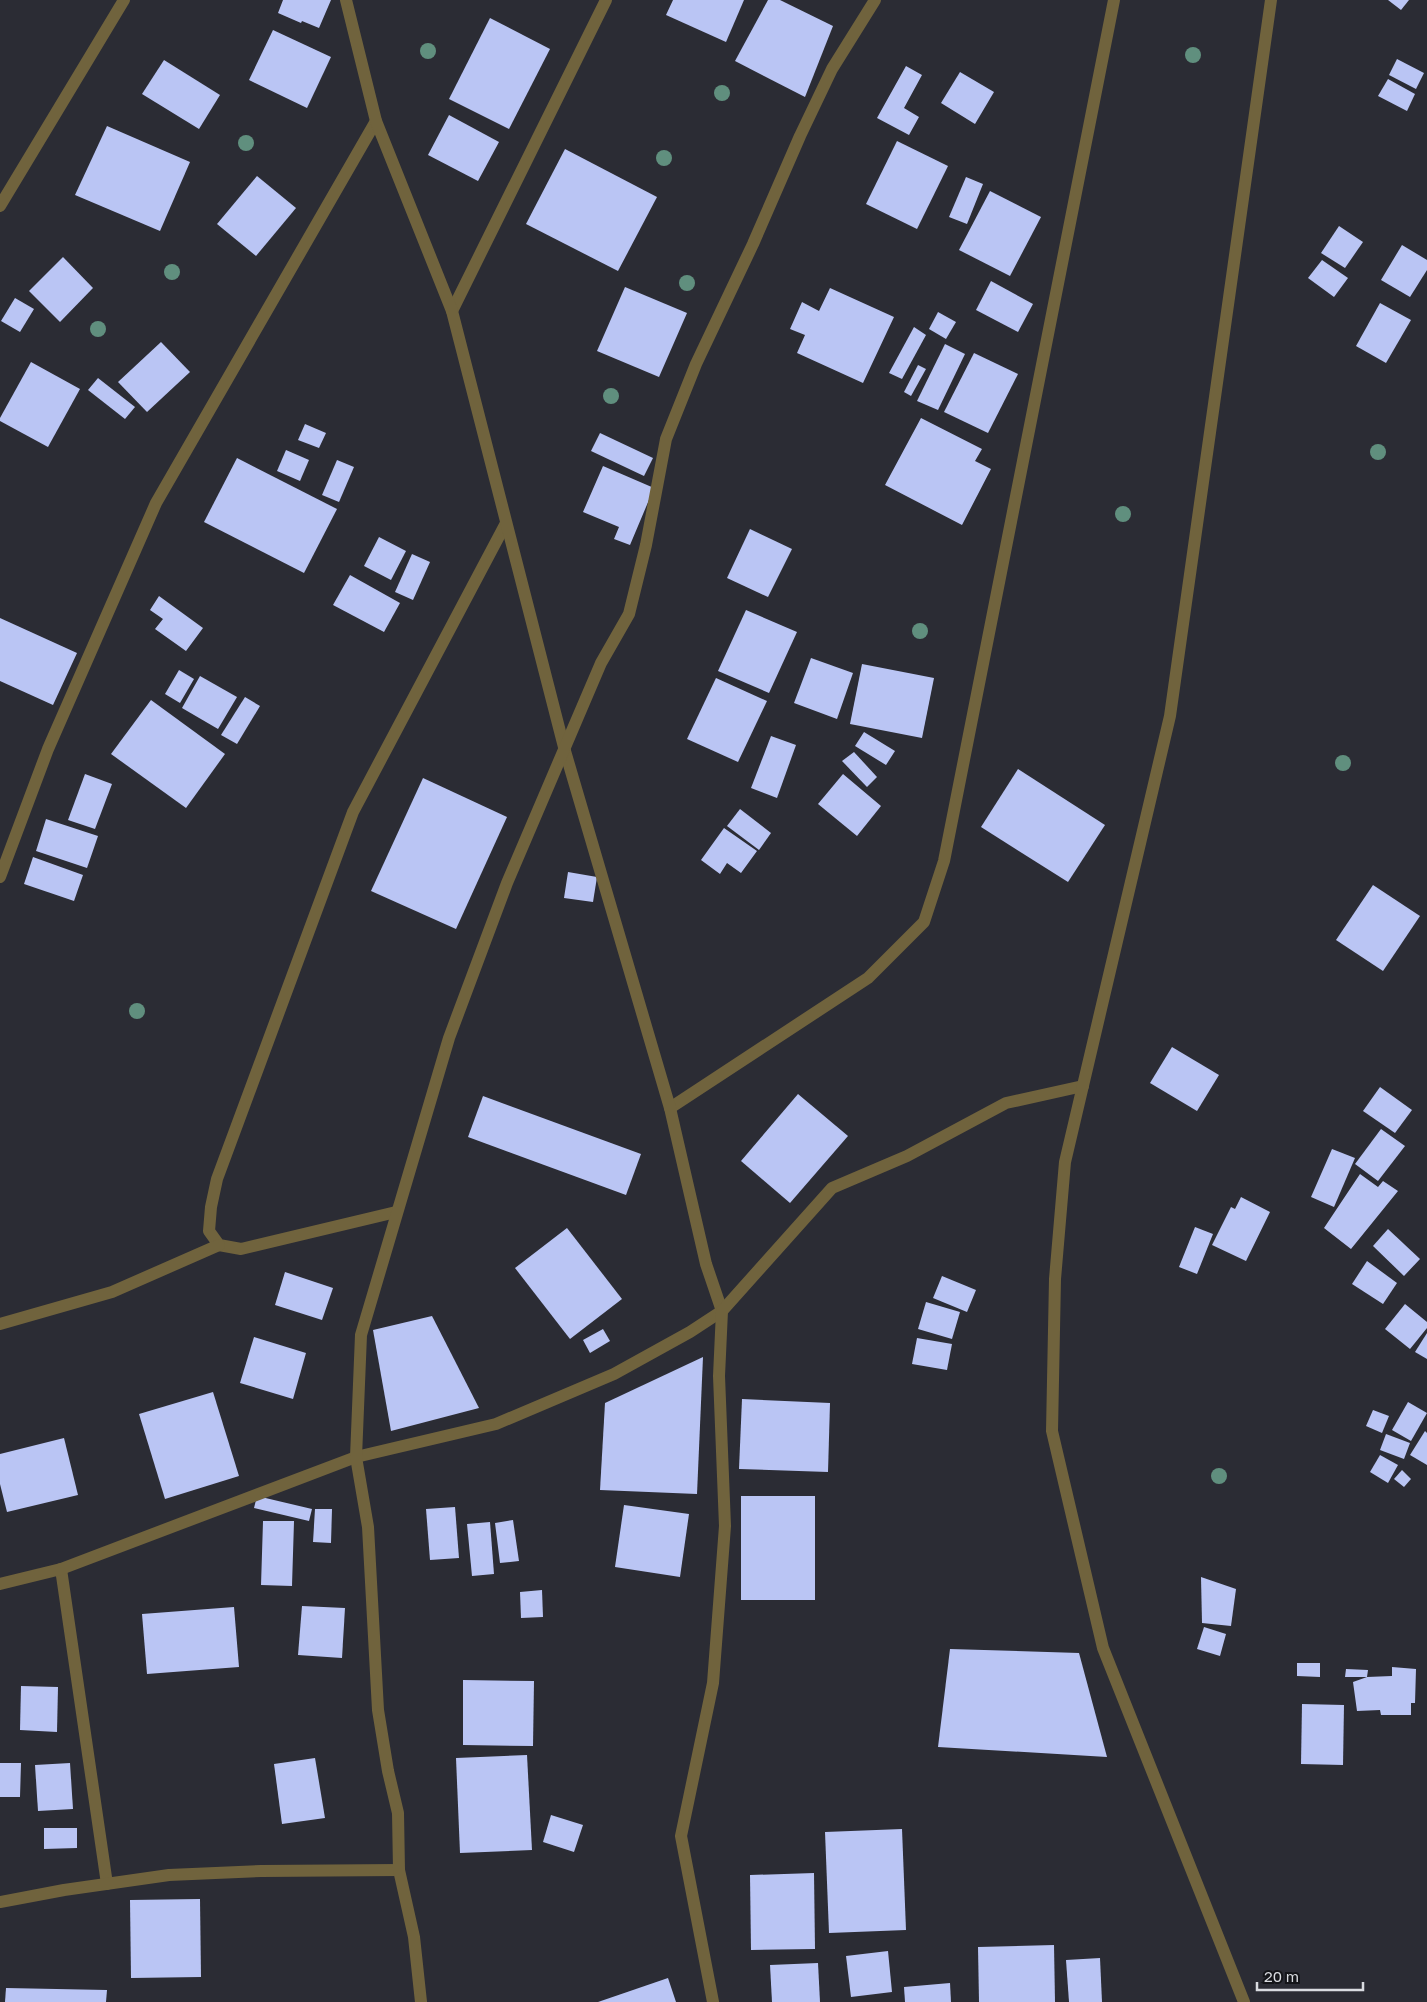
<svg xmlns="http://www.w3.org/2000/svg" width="1427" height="2002" font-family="'Golos Text',sans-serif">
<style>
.building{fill:#bac5f4}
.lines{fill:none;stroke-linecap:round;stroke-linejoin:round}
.minor{stroke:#70633d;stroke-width:12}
.tree{fill:#608f7e}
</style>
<rect width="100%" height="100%" fill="#2b2c34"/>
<g class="building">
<path d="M283,0h48l-12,28 -17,-7 -1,2 -23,-10z"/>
<path d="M673,0h71l-18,42 -60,-27z"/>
<path d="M768,0h12l53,26 -28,71 -70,-36z"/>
<path d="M1388,0h21l-8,10z"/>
<path d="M490,18l60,31 -41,80 -60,-30z"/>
<path d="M273,30l58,27 -24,51 -58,-28z"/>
<path d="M1397,59l27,14 -8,16 -27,-14z"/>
<path d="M164,60l56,35 -21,34 -57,-35z"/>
<path d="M906,66l16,9 -18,33 15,9 -10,18 -32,-17z"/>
<path d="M960,72l34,20 -19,32 -34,-21z"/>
<path d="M1388,79l27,15 -8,17 -29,-15z"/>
<path d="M449,115l50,27 -21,39 -50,-26z"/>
<path d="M107,126l83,36 -30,69 -85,-36z"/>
<path d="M897,141l51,25 -31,63 -51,-25z"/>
<path d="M565,149l92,48 -39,74 -92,-47z"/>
<path d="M257,176l39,32 -40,48 -39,-32z"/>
<path d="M966,177l17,7 -16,40 -18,-7z"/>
<path d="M990,191l51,26 -31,59 -51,-26z"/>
<path d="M1339,226l24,16 -18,26 -24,-15z"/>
<path d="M1402,245l25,15v10l-17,27 -29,-17z"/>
<path d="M63,257l30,31 -33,34 -31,-31z"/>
<path d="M1322,260l26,18 -14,19 -26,-19z"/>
<path d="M991,281l42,23 -15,28 -42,-22z"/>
<path d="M625,287l62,26 -28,64 -62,-26z"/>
<path d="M830,288l64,29 -31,66 -66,-30 8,-18 -15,-6 12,-27 17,9z"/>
<path d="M15,298l19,11 -14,23 -19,-11z"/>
<path d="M1380,303l31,17 -25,43 -30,-17z"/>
<path d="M938,312l18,10 -10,17 -17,-10z"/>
<path d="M914,327l12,8 -24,44 -13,-6z"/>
<path d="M161,342l29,30 -43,40 -29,-30z"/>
<path d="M945,344l20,10 -27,56 -21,-9z"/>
<path d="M974,353l44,21 -30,59 -44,-21z"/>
<path d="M31,362l49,27 -32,58 -48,-26v-3z"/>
<path d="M918,365l8,4 -15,27 -7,-4z"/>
<path d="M98,378l37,29 -10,12 -37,-29z"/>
<path d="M921,418l61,31 -7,12 16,8 -29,56 -77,-40z"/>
<path d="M305,424l21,9 -7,15 -21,-8z"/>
<path d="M600,433l53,25 -9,18 -53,-25z"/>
<path d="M286,450l23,10 -9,21 -23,-10z"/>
<path d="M237,458l100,51 -33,64 -100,-51z"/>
<path d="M337,460l17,7 -15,35 -17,-7z"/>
<path d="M603,466l51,22 -24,57 -16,-6 5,-12 -36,-15z"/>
<path d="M750,529l42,20 -24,48 -41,-19z"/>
<path d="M379,537l27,14 -15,29 -27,-14z"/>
<path d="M412,554l18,8 -17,38 -18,-8z"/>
<path d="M350,575l50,28 -16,29 -51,-27z"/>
<path d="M159,596l44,32 -17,23 -31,-22 8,-10 -13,-9z"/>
<path d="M746,610l51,22 -28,61 -51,-22z"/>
<path d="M0,618l77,35 -24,52 -53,-24z"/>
<path d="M811,658l42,15 -16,46 -43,-16z"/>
<path d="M862,664l72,14 -12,60 -72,-14z"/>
<path d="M179,670l15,9 -14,24 -15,-9z"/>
<path d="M200,676l37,21 -19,32 -36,-21z"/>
<path d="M716,678l51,23 -29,61 -51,-23z"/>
<path d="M245,697l15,9 -23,38 -16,-9z"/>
<path d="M151,700l74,54 -39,54 -75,-54z"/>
<path d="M864,732l31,19 -9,14 -31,-19z"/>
<path d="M771,736l25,9 -19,53 -26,-10z"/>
<path d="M854,752l23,25 -10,10 -25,-26z"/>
<path d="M1018,769l87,56 -37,57 -87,-55z"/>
<path d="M85,774l27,10 -17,45 -27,-9z"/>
<path d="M843,774l38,32 -24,30 -39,-32z"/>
<path d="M423,778l84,39 -51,112 -85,-38z"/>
<path d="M740,809l31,24 -12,17 -32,-24z"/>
<path d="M46,819l52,17 -11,32 -51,-17z"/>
<path d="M724,828l33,23 -16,22 -14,-10 -7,11 -19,-14z"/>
<path d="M33,857l50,18 -9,26 -50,-17z"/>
<path d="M568,872l29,5 -4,25 -29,-4z"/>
<path d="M1373,885l47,31 -37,55 -47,-31z"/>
<path d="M1172,1047l47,28 -22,36 -47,-28z"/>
<path d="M1380,1087l32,23 -17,23 -32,-22z"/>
<path d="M798,1094l50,42 -58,67 -49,-42z"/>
<path d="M483,1096l158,58 -15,41 -158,-58z"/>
<path d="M1381,1129l24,17 -27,35 -23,-17z"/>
<path d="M1332,1149l23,9 -21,49 -23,-10z"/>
<path d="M1360,1174l18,13 5,-6 15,10 -47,58 -27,-21z"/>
<path d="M1241,1197l29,15 -24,49 -34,-16 19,-38 4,2z"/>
<path d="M1195,1227l18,7 -16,40 -18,-7z"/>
<path d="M567,1228l55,71 -52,40 -55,-71z"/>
<path d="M1388,1229l32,30 -16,17 -31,-30z"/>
<path d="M1367,1261l30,22 -14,21 -31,-20z"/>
<path d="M285,1272l48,16 -11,32 -47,-15z"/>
<path d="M942,1276l34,14 -9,22 -34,-14z"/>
<path d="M926,1302l34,10 -8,27 -34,-10z"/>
<path d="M1405,1304l22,18v6l-17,21 -25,-20z"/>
<path d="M432,1316l47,92 -88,23 -18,-101z"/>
<path d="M603,1329l7,12 -20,12 -7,-13z"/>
<path d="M1427,1333v26l-12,-7z"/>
<path d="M254,1337l52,16 -13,46 -53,-16z"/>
<path d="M917,1338l35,6 -5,26 -35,-6z"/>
<path d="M703,1357l-6,137 -97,-4 5,-87z"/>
<path d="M213,1392l26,84 -74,23 -26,-85z"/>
<path d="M742,1399l88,4 -2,69 -89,-3z"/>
<path d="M1408,1402l19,11 -16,28 -19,-11z"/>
<path d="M1373,1410l16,6 -7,17 -16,-7z"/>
<path d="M1425,1431l2,2v32l-17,-10z"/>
<path d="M1386,1434l24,9 -6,16 -24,-9z"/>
<path d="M64,1438l14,57 -71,17 -7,-28v-30z"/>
<path d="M1380,1455l18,10 -10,18 -18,-11z"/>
<path d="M1402,1470l9,9 -7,8 -10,-8z"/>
<path d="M257,1496l55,13 -3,12 -55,-13z"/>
<rect x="741" y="1496" width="74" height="104"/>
<path d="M624,1505l65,9 -9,63 -65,-10z"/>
<path d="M455,1507l4,51 -29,2 -4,-51z"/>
<path d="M315,1509h17l-1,34 -18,-1z"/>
<path d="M513,1520l6,41 -19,2 -5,-40z"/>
<path d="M263,1521h31l-2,65 -31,-1z"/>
<path d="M490,1522l4,52 -22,2 -5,-52z"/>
<path d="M1201,1577l35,12 -5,37 -29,-3z"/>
<path d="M542,1590l1,27 -22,1 -1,-26z"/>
<path d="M302,1606l43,2 -3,50 -44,-3z"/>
<path d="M234,1607l5,60 -92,7 -5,-60z"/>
<path d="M1204,1627l22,7 -6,22 -23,-7z"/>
<path d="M950,1649l129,4 28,104 -169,-10z"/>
<path d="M1297,1663h23v14l-23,-1z"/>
<path d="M1392,1667l24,2 -1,34h-4v12h-30l-1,-5 -23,1 -4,-29 14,-5h-22l1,-8 22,1 -1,7 25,-1z"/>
<path d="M463,1680l71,1 -1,65 -70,-1z"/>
<path d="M21,1686l37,1 -1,45 -37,-2z"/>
<path d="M1302,1704l42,1 -1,60 -42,-1z"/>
<path d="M527,1755l5,95 -72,3 -4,-95z"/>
<path d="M315,1758l10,60 -43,6 -8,-60z"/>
<path d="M0,1763h21l-1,34h-20z"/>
<path d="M70,1763l3,46 -35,2 -3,-46z"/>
<path d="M551,1815l32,10 -9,27 -31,-10z"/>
<path d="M44,1828h33v20l-33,1z"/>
<path d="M902,1829l4,101 -77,3 -4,-101z"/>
<path d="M814,1873l1,76 -64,1 -1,-75z"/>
<path d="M200,1899l1,78 -70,1 -1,-78z"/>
<path d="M1054,1945l1,57h-76l-1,-55z"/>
<path d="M888,1951l4,41 -41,5 -5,-41z"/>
<path d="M1100,1958l2,44h-33l-3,-42z"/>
<path d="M818,1963l2,39h-48l-2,-37z"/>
<path d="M668,1978l8,24h-78z"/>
<path d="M950,1983l1,19h-46l-1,-15z"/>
<path d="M6,1988l101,2 -1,12h-101z"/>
</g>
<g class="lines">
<g class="minor">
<path d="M0,206l124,-206"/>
<path d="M452,311l154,-311"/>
<path d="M0,877l48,-128 108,-246 220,-382"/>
<path d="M670,1108l198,-130 56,-56 20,-61 170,-861"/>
<path d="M396,1212l-155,37 -22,-4 -10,-14 2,-24 6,-28 136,-367 153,-289"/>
<path d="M0,1324l112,-32 107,-47"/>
<path d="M61,1569l46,315"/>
<path d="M0,1584l61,-15 295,-112 140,-33 118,-50 76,-42 32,-21 -16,-47 -36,-156 -105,-357 -113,-440 -76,-190 -30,-121"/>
<path d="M0,1902l64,-12 105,-15 92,-4 138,-1"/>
<path d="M421,2002l-7,-65 -15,-67 -1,-57 -10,-42 -10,-61 -10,-183 -12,-70 5,-122 88,-297 58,-155 94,-220 28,-49 17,-69 20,-106 30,-75 57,-120 47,-108 32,-67 43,-69"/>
<path d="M713,2002l-32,-166 32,-153 12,-157 -6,-150 3,-65 110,-123 75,-32 99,-53 77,-17"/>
<path d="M1244,2002l-141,-354 -51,-217 3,-152 10,-117 105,-446 101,-716"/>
</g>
</g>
<g class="tree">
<circle cx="428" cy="51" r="8"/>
<circle cx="1193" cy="55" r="8"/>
<circle cx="722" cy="93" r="8"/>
<circle cx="246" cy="143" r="8"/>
<circle cx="664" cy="158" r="8"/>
<circle cx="172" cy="272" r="8"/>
<circle cx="687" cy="283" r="8"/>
<circle cx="98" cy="329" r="8"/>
<circle cx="611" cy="396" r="8"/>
<circle cx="1378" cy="452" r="8"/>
<circle cx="1123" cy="514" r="8"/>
<circle cx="920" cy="631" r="8"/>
<circle cx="1343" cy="763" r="8"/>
<circle cx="137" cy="1011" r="8"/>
<circle cx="1219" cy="1476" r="8"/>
</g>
<path d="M1257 1982v8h106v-8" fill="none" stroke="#dadce1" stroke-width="2.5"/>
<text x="1264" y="1982" font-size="15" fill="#dadce1" stroke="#141519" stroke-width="4" paint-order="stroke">20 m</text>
</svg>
